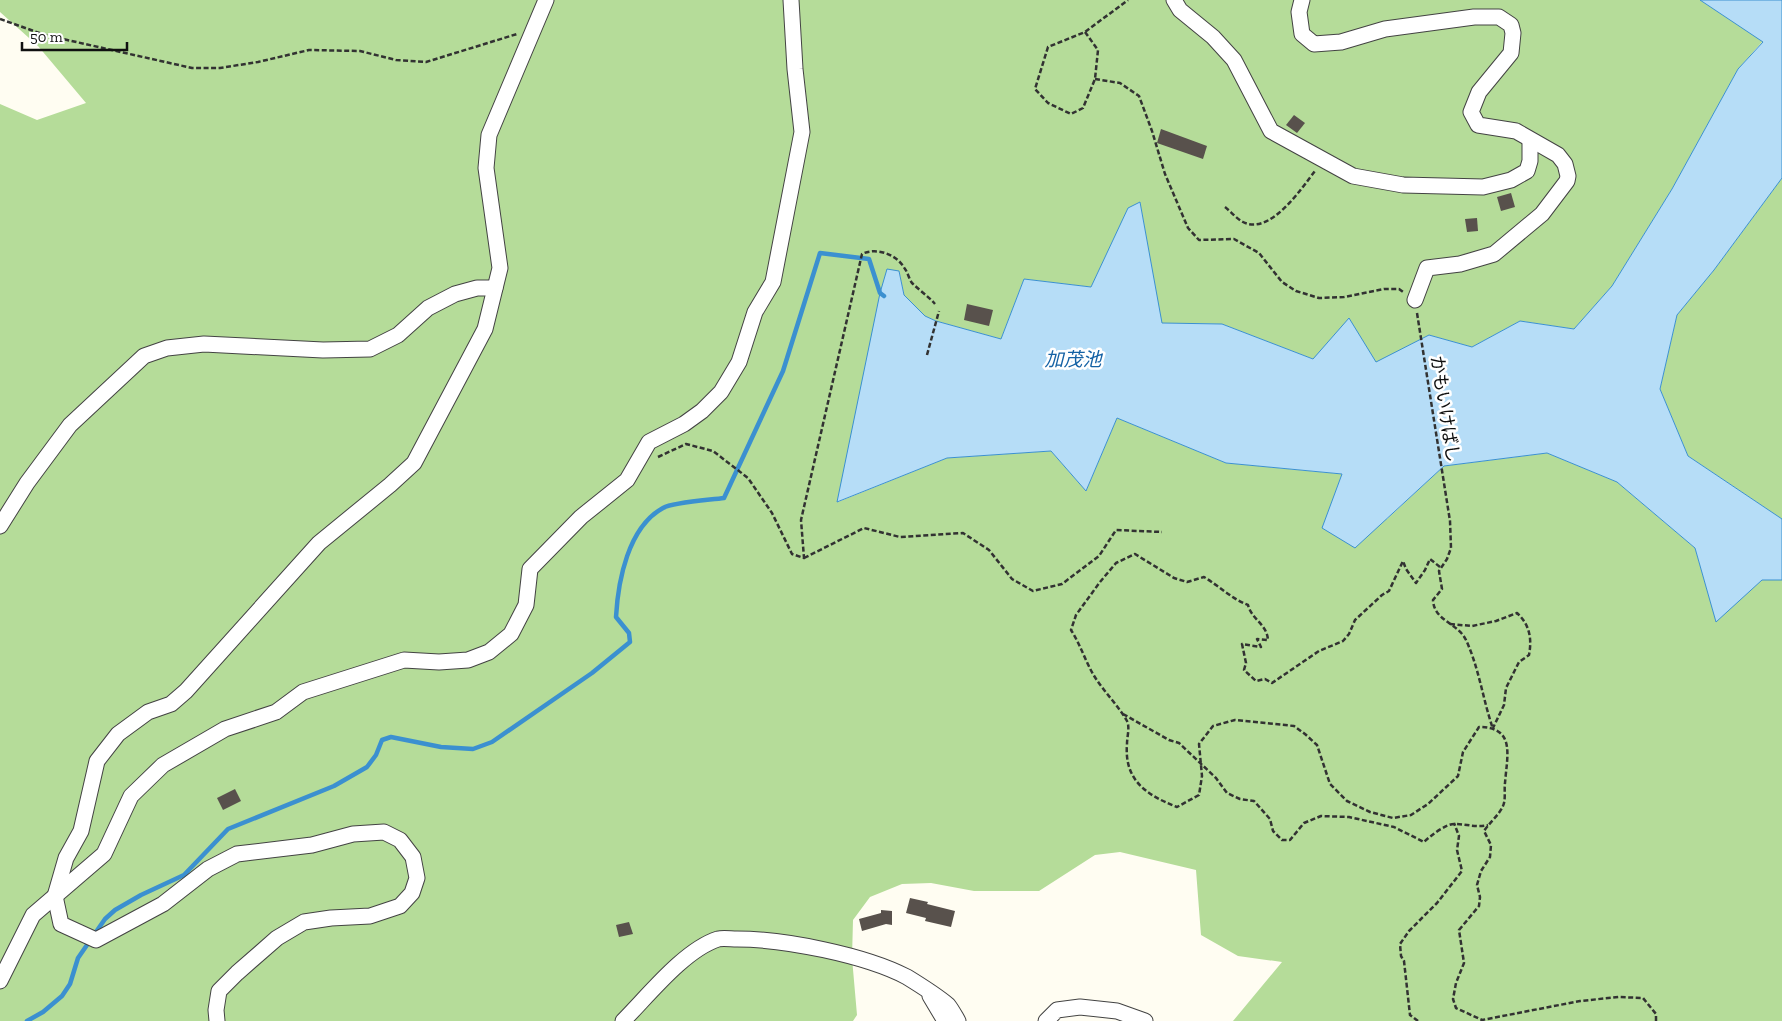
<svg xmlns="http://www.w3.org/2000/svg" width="1782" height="1021" font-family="'Zilla Slab','Noto Sans JP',serif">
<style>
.forest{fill:#b5dc99}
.water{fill:#b6ddf7;stroke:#3b90d0}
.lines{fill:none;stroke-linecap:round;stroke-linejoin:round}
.stream{stroke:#3b90d0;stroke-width:4.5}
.building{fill:#58514c}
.minor-casing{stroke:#434343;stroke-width:17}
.path{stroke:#323232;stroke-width:2.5;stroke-dasharray:5 2.5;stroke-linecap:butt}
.minor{stroke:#fff;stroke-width:15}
.labels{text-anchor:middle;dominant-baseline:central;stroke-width:5;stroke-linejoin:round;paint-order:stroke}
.street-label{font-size:18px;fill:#101010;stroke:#fff}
.water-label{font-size:19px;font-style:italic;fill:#1562a5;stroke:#fff}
</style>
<rect width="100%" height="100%" fill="#fffdf2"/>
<g class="forest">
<path d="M0,0h1700l63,41 -25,28 -66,120 -60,97 -38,43 -54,-8 -48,26 -43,-12 -53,28 -63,-4 -91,-35 -61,-1 -21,-121 -12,7 -37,78 -67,-8 -23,60 -65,-18 -11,-5 -21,-21 -5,-24 -61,231 109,-44 104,-7 35,40 31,-73 109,45 116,11 -19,54 64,-9 57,-53 103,-13 70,29 78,66 21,73 46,-41h20v441h-549l49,-59 -44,-6 -37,-21 -5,-65 -76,-18 -25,3 -56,36h-65l-43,-8 -29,1 -32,13 -17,23 -1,38 5,57 -4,6h-853v-917l37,16 49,-17 -48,-57 -38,-34z"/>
<path d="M1782,178v341l-94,-63 -28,-67 17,-74 37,-45z"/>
</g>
<path class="water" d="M1700,0h82v178l-68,92 -37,45 -17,74 28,67 94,63v61h-20l-46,42 -21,-74 -78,-66 -70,-29 -103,13 -89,82 -33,-20 20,-54 -116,-11 -109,-45 -31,73 -35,-40 -104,7 -110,44 43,-209 7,-24 12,2 5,24 21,21 11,5 65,18 23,-60 67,8 37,-79 12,-6 22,121 60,1 91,35 36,-41 27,44 53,-27 43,12 48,-26 54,8 38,-43 60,-97 66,-120 25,-27z"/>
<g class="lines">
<path class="stream" d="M27,1021l16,-9 19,-16 8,-12 8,-26 27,-39 10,-9 26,-15 43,-20 44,-46 106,-43 33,-19 9,-12 6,-15 9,-3 50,10 32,2 19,-7 100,-69 38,-31 -1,-9 -13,-16c2,-36 12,-90 47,-109 11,-6 47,-8 61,-10l59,-127 37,-118 49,6 11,34 4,3"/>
</g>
<g class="building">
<path d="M1294,115l11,8 -8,10 -11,-8z"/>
<path d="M1161,129l46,17 -4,13 -46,-16z"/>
<path d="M1511,193l4,14 -14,4 -4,-14z"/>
<path d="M1477,218l1,13 -11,1 -2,-13z"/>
<path d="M967,304l26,6 -4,16 -25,-6z"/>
<path d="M235,789l6,12 -18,9 -6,-12z"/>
<path d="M910,898l18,4 -1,2 28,7 -4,16 -26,-6 1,-3 -20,-5z"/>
<path d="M881,910l11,1v14l-6,-1 -24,7 -3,-12 22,-6z"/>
<path d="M629,922l4,12 -14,3 -3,-12z"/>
</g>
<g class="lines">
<defs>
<g id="minor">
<path d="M1174,0l6,10 33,27 21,23 37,71 82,45 50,9 80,2 28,-7 16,-9 3,-10v-21"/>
<path d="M1302,0l-3,12 3,22 12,10 27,-2 44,-13 89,-12h25l12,8 2,8 -2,20 -32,39 -8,20 7,13 38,6 42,24 7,9 3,12 -1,5 -25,33 -48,40 -34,10 -33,4 -12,32"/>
<path d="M0,526l27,-43 43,-58 74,-69 23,-8 37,-4 119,6 47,-1 28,-14 30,-27 27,-14 22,-6h18"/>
<path d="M0,981l33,-66 71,-61 27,-58 32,-31 62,-36 51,-17 27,-20 101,-32 35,2 29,-2 21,-8 22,-18 15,-29 4,-36 51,-52 46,-37 22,-38 35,-18 18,-13 19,-19 18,-30 16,-50 18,-30 29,-150 -7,-63 -4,-69"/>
<path d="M930,996l15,25"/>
<path d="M217,1021l-1,-11 3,-19 18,-18 40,-35 27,-16 27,-4 39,-2 30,-10 12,-13 5,-15 -4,-21 -13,-17 -16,-8 -31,2 -41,11 -75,9 -29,15 -45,35 -67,36 -35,-16 -6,-28 11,-38 15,-27 16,-70 21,-27 30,-22 23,-8 15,-13 133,-148 71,-58 24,-22 71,-134 15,-61 -14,-100 3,-33 57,-135"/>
<path d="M623,1021c25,-25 61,-71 95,-82 5,-1 13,0 19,0 47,0 128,16 170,38 13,8 29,18 41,28 4,5 7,11 10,16"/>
<path d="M1046,1021l11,-11 23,-3 37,4 28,10"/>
</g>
</defs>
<use href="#minor" class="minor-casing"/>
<g class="path">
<path d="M0,19l45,16 147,33h28l38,-6 51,-12 51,1 36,9 30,2 91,-28"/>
<path d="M1085,32l13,18 -3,29 -12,29 -12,6 -23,-11 -13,-14 13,-42 37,-15 43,-32"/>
<path d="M1095,79l25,4 19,13 13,35 13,43 23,54 11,12 35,-1 25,14 23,29 14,9 23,7 25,-1 40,-8h15l4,3"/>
<path d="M1225,207c5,4 12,12 18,15 27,14 58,-33 72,-51"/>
<path d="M1417,313l33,208 1,27 -4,11 -8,12 3,18 -9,11c1,21 25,23 33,40 13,28 17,60 27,89"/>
<path d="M927,355l12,-44"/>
<path d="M658,457l28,-13 27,7 35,27 24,35 20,41 12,4 -3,-38 61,-266c14,-7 35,0 43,15 3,4 4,10 7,14 7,7 16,13 23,21"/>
<path d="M804,558l60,-30 36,9 63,-4 26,17 23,29 21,12 29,-7 37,-28 17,-26 46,2"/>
<path d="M1440,567l-10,-8 -5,11 -9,13 -10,-14 -3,-8 -14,30 -7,4 -27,25 -6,14 -6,7 -24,10 -47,32 -7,-4 -9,2 -12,-11 2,-7 -4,-19 19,3 -4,-8 11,1c-1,-16 -16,-20 -20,-35 -16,-6 -29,-19 -44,-28l-17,5 -13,-4 -39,-24 -19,9 -16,19 -24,33 -5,15c9,14 14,30 22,44 10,17 25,31 34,47 3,6 0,16 0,23 -3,36 19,51 50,63l22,-12 3,-19 -3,-32 14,-18 22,-6 59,6 11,8 12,11 13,39 17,17 23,11 23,6 18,-3 17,-11 30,-28 5,-24 16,-25c37,0 28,29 26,56 -1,6 1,17 -2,23 -4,9 -13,16 -19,25l7,14 -1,12 -9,14 -4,14 3,12 -1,9 -20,24 5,33 -8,20 -3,16 3,9 26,12 98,-19 39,-4 24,1 13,16v7"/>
<path d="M1450,624l22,2 24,-5 21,-8c13,12 15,26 12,42l-10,7 -13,26 -2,17 -11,23"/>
<path d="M1123,714l46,26 10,3 37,35 11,15 13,6 14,2 16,18 3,12 9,9h8l14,-17 17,-7 28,1 45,10 30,15c6,-6 23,-19 31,-18 12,0 21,4 33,1"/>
<path d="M1418,1021l-8,-6 -6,-54 -3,-5 -1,-12 9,-13 28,-28 25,-32 -5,-21 2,-14 -5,-13"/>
</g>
<use href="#minor" class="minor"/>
</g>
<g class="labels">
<g class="street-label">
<text transform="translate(1445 409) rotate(81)">かもいけばし</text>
</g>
<g class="water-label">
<text x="1073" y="359">加茂池</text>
</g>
</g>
<path d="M22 42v8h105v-8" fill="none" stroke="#101010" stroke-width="2.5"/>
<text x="30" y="42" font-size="15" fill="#101010" stroke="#ffffff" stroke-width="4" paint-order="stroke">50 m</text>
</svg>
